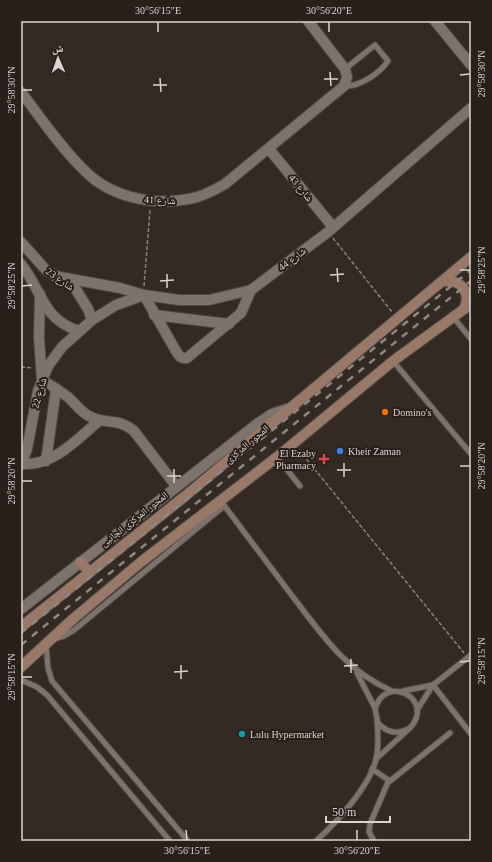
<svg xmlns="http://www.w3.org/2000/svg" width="492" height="862" font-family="'Times New Roman','Noto Naskh Arabic',serif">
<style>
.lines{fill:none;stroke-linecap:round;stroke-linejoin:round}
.lane-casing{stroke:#504844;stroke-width:7}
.street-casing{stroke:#504844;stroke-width:12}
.secondary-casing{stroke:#504844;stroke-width:12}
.path{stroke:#89817c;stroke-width:1.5;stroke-dasharray:4 2;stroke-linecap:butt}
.lane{stroke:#7e736c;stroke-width:5}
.street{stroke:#7e736c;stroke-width:10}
.secondary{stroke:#987968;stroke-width:10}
.rail{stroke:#8e8782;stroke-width:2.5;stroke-dasharray:7 7;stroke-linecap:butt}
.ticks{fill:none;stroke:#dad4d0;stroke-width:1.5}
.food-dot{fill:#e8710a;stroke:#29201b;stroke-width:1.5}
.shop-dot{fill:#3f7fe0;stroke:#29201b;stroke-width:1.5}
.health-dot{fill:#e0444e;stroke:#29201b;stroke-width:1.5}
.culture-dot{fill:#0f9aa8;stroke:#29201b;stroke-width:1.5}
.labels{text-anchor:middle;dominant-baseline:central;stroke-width:4;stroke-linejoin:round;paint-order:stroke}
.street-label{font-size:10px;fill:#dad4d0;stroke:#29201b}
.poi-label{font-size:10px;fill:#dad4d0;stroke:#29201b;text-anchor:start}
.neatline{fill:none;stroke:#dad4d0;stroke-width:1.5}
.ticks-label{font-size:10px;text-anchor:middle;fill:#dad4d0}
</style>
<rect width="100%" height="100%" fill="#332a24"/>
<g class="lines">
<defs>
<g id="lane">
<path d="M344,86c15,1 35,-12 44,-25l-13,-16 -30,24"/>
<path d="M453,317l18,22"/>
<path d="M393,361l78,93"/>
<path d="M277,457l23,29"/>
<path d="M220,500c23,31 47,62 70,93 31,40 54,77 102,98"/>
<path d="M54,639l10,-3 10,-6 150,-124"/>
<path d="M46,645l2,23 4,13 136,160"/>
<path d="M357,673l18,35"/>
<path d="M21,680l16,7 10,8 123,146"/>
<path d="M433,685l38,49"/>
<path d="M403,691l30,-6"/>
<path d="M417,710l16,-25 38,-30"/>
<path d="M376,759l34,-31c26,-28 -24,-56 -35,-19l3,14c9,10 20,12 32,5"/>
<path d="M372,769l18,12 60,-48"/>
<path d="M316,841c20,-18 54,-55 60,-82 3,-12 2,-26 1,-38"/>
<path d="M374,841l-5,-9 1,-8 18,-42"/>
</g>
<g id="street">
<path d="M435,21l36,44"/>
<path d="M21,92c20,26 39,55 63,78 26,27 68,36 105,29 13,-2 24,-8 36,-15l119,-98 3,-9 -2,-8 -37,-48"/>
<path d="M269,149l64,78"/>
<path d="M21,242l25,28 29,18 13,21 4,11"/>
<path d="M21,264c22,28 21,55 58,67"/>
<path d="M55,276l65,12 24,7 32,56c3,5 5,8 11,7l54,-45 10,-23"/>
<path d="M40,294l-1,44 3,42c9,5 18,11 26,17 8,7 13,16 23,20 16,8 26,0 43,14l42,55"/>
<path d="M154,315l75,9"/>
<path d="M46,461l10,-72"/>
<path d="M22,464c32,2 55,-25 78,-44"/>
<path d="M21,465l6,-16 11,-58 10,-25 14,-19 30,-27 24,-15 28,-10 35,5h30l42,-10 77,-58 143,-124"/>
<path d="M21,609l236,-185 15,-10 18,-6"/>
</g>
<g id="secondary">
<path d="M441,282c19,-5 31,10 23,27"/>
<path d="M80,562l9,9"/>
<path d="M21,627l163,-130 287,-240"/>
<path d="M21,667l52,-48 68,-57 136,-105 116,-96 78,-57"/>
</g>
</defs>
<use href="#lane" class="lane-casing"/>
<use href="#street" class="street-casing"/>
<use href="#secondary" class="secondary-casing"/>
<g class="path">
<path d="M333,238l59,74"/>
<path d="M144,286l6,-76"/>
<path d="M21,367l12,1"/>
<path d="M299,450l165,203"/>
</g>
<use href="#lane" class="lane"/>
<use href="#street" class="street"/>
<use href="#secondary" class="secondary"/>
<g class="rail">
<path d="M21,633l450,-363"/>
<path d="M21,645l450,-364"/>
</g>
</g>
<path class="ticks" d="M158,22v10M329,22v10M330,72l1,14M460,75l10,-1M160,78l1,14M324,79h14M153,85h14M22,90h10M337,268l1,14M460,270h10M167,274v14M330,275l14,-1M160,281l14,-1M22,286l10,-1M344,463v14M460,466h10M174,469v14M337,470h14M167,476h14M22,481h10M351,659v14M460,662l10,-1M181,665v14M344,666l14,-1M174,672l14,-1M22,677h10M186,830l1,10M357,830v10"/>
<circle class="food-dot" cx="385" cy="412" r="4"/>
<circle class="shop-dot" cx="340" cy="451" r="4"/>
<path class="health-dot" d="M322 453h4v4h4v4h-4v4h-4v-4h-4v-4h4z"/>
<circle class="culture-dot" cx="242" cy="734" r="4"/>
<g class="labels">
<g class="street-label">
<text transform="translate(301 188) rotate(51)">شارع 43</text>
<text transform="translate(160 200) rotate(3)">شارع 41</text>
<text transform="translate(292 259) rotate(-37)">شارع 44</text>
<text transform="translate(60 279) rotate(35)">شارع 23</text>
<text transform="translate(39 393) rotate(-74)">شارع 22</text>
<text transform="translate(247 444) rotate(-40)">المحور المركزى</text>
<text transform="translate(134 519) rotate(-38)">المحور المركزى الجانبى</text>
</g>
<g class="poi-label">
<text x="393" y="412">Domino's</text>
<text x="348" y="451">Kheir Zaman</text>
<text x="316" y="453" text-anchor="end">El Ezaby<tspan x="316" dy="12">Pharmacy</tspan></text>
<text x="250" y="734">Lulu Hypermarket</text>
</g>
</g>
<rect width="492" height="862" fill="none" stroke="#29201b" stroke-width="44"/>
<g transform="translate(58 58) rotate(358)" stroke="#29201b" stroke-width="3" paint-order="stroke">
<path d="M0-3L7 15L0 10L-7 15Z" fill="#dad4d0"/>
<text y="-6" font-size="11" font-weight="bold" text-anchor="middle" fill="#dad4d0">ش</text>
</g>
<path d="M326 816v6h64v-6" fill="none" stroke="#dad4d0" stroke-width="2"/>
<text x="332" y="816" font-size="12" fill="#dad4d0" stroke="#29201b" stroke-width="3" paint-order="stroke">50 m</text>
<rect x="22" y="22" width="448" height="818" class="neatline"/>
<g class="ticks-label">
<text x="158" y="14">30°56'15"E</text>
<text x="329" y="14">30°56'20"E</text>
<text transform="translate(481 74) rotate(-90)" y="4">29°58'30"N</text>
<text transform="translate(11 90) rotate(-90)" y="4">29°58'30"N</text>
<text transform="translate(481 270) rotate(-90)" y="4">29°58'25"N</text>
<text transform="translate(11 286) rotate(-90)" y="4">29°58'25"N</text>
<text transform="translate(481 466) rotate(-90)" y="4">29°58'20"N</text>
<text transform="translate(11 481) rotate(-90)" y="4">29°58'20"N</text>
<text transform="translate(481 661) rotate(-90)" y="4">29°58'15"N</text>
<text transform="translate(11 677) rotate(-90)" y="4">29°58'15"N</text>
<text x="187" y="854">30°56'15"E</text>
<text x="357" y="854">30°56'20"E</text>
</g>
</svg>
